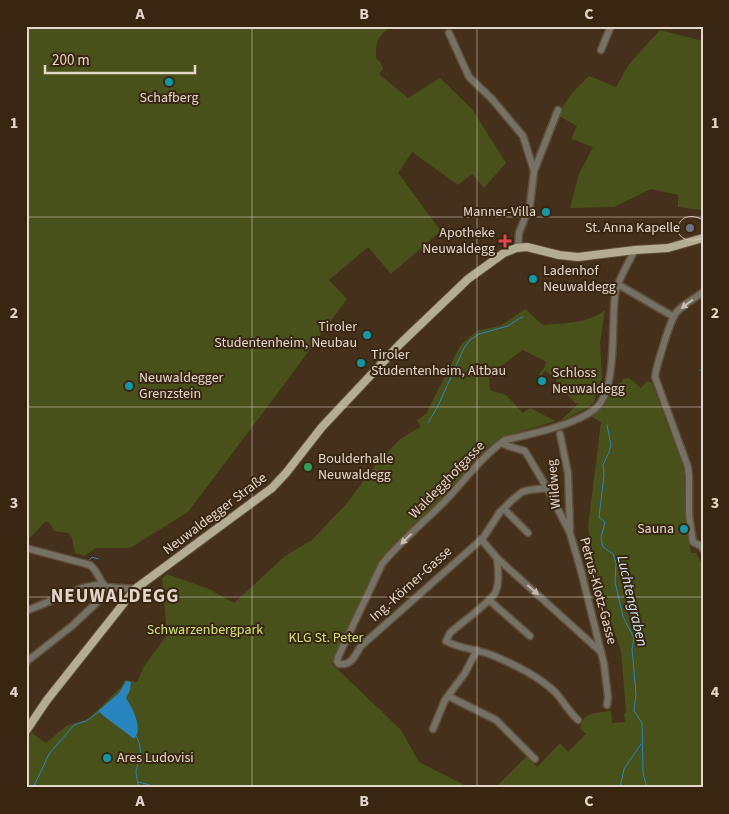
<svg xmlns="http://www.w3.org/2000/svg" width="729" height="814" font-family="'Source Sans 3',sans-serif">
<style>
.green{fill:#485119}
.water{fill:#2985c0}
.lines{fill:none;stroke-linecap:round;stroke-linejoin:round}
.stream{stroke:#2985c0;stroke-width:1}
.minor-casing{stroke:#614e3a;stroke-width:9}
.major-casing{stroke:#614e3a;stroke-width:10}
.minor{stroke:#757165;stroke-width:6}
.major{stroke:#b4ad93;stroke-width:8}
.tram{stroke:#d0c2b5;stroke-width:1}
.oneway{fill:#c8bdb1}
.grid{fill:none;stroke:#e3d6ca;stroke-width:1;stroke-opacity:0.55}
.culture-dot{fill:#0f9aa8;stroke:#392611;stroke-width:2}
.worship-dot{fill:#6b7280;stroke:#392611;stroke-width:2}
.health-dot{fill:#e0444e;stroke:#392611;stroke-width:2}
.leisure-dot{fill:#2e9e5b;stroke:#392611;stroke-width:2}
.labels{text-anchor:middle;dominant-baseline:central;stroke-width:4;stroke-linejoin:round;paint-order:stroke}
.poi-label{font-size:14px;fill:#e3d6ca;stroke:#392611;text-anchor:start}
.street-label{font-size:14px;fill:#e3d6ca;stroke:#392611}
.park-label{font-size:14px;fill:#d0e566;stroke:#392611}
.water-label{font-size:15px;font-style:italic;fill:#cfe3f3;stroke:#392611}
.district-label{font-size:19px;font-weight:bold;letter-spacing:1px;fill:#e3d6ca;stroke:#392611}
.neatline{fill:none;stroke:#e3d6ca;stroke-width:2}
.grid-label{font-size:16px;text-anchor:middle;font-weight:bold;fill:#e3d6ca}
</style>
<rect width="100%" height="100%" fill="#44301b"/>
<g class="green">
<path d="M26,26h382l-8,3 -10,-2c-13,10 -14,15 -14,31l5,5 2,6 -4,5 29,24 32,-20 32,31 34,54 -22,25 -12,-14 -14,11 -46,-33 -14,21 43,58 -50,43 -23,-27 -39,33 18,19 -70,95 -89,118 -58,36h-34l-12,8 -9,-3 -3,-15 -4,-5 -14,-2 -5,-9h-4l-13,14 -6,3z"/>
<path d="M660,30l43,11v169l-25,-3v-12l-27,-6 -37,18 -44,1 9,-34 14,-27 -22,-8 6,-13 -20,-11 15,-22 17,-17 27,11 13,-23z"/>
<path d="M525,309l18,16c22,-2 44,-1 62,-15l-5,33 2,34 -8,25 -5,5 -26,13 -1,-1 18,-17 -4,2 -15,-16 -4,4 -2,-2 4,-4 -3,-6 3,-4 -4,-5 -4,4 -6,-4 -4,5 -2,-2 6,-7 1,-5 -23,-12 -29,21 -5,6 1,13 16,5 17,18 7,-5 26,13 -56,17 -20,16 -37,45 -55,53 -13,18 -15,38 -28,56 69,66 18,32 51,26h-444v-46l6,-9 14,10 20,-17 22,-7 33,-32 4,-7 12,2 7,-16 23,-31 -5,-57 5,-4 42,15 25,14 51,-47 27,-16 34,-36 32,-42 22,-23 20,-12 -3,-7 9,-6 34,-68 9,-9 10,-7 21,-4z"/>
<path d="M629,378l12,10 6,-7 5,2 32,86 2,54 5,30h5l7,13v222h-208l32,-32 10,11 23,-24 8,9 18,-18 -6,-6c2,-16 17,-15 31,-17l1,12 13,-1 -1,-8 2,-2 -5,-61 -22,-64 -11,-60 13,-105 -11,-6 14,-10 10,-21 8,-3 1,-3z"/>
</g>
<path class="water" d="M126,681l5,1 -1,8 -4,8c6,9 18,31 8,41 -12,-10 -25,-18 -36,-28l21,-18z"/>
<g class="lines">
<g class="stream">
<path d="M700,370l3,2"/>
<path d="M428,423l10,-17 26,-58 6,-8 9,-6 29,-8 12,-8 3,-1"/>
<path d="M607,425l4,20 -2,7 -6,13 1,10 -5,42 6,5 -4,16 2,9 10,7 3,9 -1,19 8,35 11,21 -2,11 4,45 -2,17 8,12 1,50 4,15"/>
<path d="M88,561l4,-4 6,2"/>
<path d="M136,736c8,13 3,22 0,35 0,5 2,12 3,17"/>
<path d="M138,782l12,3 2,3"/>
<path d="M33,788l16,-34 25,-29 12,-4 13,-9"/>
<path d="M620,788l4,-19 17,-25"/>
</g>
<defs>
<g id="minor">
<path d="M449,33l20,44 23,22 31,37 11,35"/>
<path d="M601,50l10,-24"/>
<path d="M518,248l1,-15 11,-28 4,-34 24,-61"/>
<path d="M619,285l55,32"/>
<path d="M703,292c-9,7 -21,13 -28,22 -5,8 -19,53 -20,63l33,90 1,9v39l4,27 8,4 2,3"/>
<path d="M560,434l8,39 2,56"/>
<path d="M502,443l6,3 17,5 22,37 -18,2 -7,2 -11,9 -11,11 -17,26 -122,108c-6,9 -9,20 -22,18l-2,-3 1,-4 44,-93c19,-23 42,-42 63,-63 20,-21 36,-44 60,-61 26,-6 70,-15 90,-31 23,-19 16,-85 20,-114 2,-14 14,-33 20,-45"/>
<path d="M547,488l23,45 11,38 23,93 4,33 -1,8"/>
<path d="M504,509l24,24"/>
<path d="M481,539l16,19 104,94"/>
<path d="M26,548l64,17c8,6 9,16 16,22l29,2"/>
<path d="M497,558c1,11 3,25 -2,35 -7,11 -34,30 -45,40l-4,8c13,8 33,8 48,15 22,9 45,20 62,37 8,9 13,19 22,27"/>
<path d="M489,600l41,36"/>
<path d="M26,611l56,-23 20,-4"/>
<path d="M26,662l46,-36 39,-37"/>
<path d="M448,696l48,24 39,39"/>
<path d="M433,729l12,-29 20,-27 12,-23"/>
</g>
<path id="major" d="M26,731l21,-31 88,-111 137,-101 14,-15 36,-46 78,-83 68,-65 36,-26 12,-5 11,-1 32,8 19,2 57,-7 33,-2 35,-10"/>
</defs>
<use href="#minor" class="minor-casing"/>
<use href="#major" class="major-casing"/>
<use href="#minor" class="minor"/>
<use href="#major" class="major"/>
<path class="tram" d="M703,220c-30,-17 -37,31 0,18"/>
</g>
<defs><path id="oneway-solid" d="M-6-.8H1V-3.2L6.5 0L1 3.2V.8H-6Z" transform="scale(1.25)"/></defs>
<g class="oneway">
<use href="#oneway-solid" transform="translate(687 304) rotate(143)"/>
<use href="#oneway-solid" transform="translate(406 539) rotate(136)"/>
<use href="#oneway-solid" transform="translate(533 590) rotate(41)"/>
</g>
<path class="grid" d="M252,26v762M477,26v762M26,217h677M26,407h677M26,597h677"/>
<g class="culture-dot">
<circle cx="169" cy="82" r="5"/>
<circle cx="546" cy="212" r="5"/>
<circle cx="533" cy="279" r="5"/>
<circle cx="367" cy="335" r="5"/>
<circle cx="361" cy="363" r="5"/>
<circle cx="542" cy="381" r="5"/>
<circle cx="129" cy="386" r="5"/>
<circle cx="684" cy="529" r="5"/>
<circle cx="107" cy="758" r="5"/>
</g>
<circle class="worship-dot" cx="690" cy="228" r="5"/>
<path class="health-dot" d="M502.5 233.5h5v5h5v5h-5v5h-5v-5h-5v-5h5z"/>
<circle class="leisure-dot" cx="308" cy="467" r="5"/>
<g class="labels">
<g class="poi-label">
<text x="169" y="98" text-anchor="middle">Schafberg</text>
<text x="536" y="212" text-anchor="end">Manner-Villa</text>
<text x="680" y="228" text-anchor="end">St. Anna Kapelle</text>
<text x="495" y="233" text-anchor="end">Apotheke<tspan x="495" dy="16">Neuwaldegg</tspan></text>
<text x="543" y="271">Ladenhof<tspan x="543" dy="16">Neuwaldegg</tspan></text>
<text x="357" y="327" text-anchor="end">Tiroler<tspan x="357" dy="16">Studentenheim, Neubau</tspan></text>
<text x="371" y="355">Tiroler<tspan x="371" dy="16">Studentenheim, Altbau</tspan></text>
<text x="552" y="373">Schloss<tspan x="552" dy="16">Neuwaldegg</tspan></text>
<text x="139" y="378">Neuwaldegger<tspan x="139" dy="16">Grenzstein</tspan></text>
<text x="318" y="459">Boulderhalle<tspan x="318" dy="16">Neuwaldegg</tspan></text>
<text x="674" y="529" text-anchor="end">Sauna</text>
<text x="117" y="758">Ares Ludovisi</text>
</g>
<g class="street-label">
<text transform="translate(447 480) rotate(-46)">Waldegghofgasse</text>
<text transform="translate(554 484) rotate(-95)">Wildweg</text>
<text transform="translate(215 514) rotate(-37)">Neuwaldegger Straße</text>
<text transform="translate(411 584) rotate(-42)">Ing.-Körner-Gasse</text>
<text transform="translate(598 591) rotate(75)">Petrus-Klotz-Gasse</text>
</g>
<g class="park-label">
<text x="205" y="630">Schwarzenbergpark</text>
<text x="326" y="638">KLG St. Peter</text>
</g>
<g class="water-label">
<text transform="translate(632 601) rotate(77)">Luchtengraben</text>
</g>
<g class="district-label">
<text x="115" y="596">NEUWALDEGG</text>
</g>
</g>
<rect width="729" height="814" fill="none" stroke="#392611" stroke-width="55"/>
<path d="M45 65v8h150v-8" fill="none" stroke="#e3d6ca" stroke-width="2.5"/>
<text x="52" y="65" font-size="15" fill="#e3d6ca" stroke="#392611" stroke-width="4" paint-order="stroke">200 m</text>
<rect x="28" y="28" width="674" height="758" class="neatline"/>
<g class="grid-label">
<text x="140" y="19">A</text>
<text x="364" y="19">B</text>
<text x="589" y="19">C</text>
<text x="14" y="128">1</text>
<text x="715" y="128">1</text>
<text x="14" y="318">2</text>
<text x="715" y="318">2</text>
<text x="14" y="508">3</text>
<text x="715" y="508">3</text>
<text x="14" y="697">4</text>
<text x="715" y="697">4</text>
<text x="140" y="806">A</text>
<text x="364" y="806">B</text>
<text x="589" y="806">C</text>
</g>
</svg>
